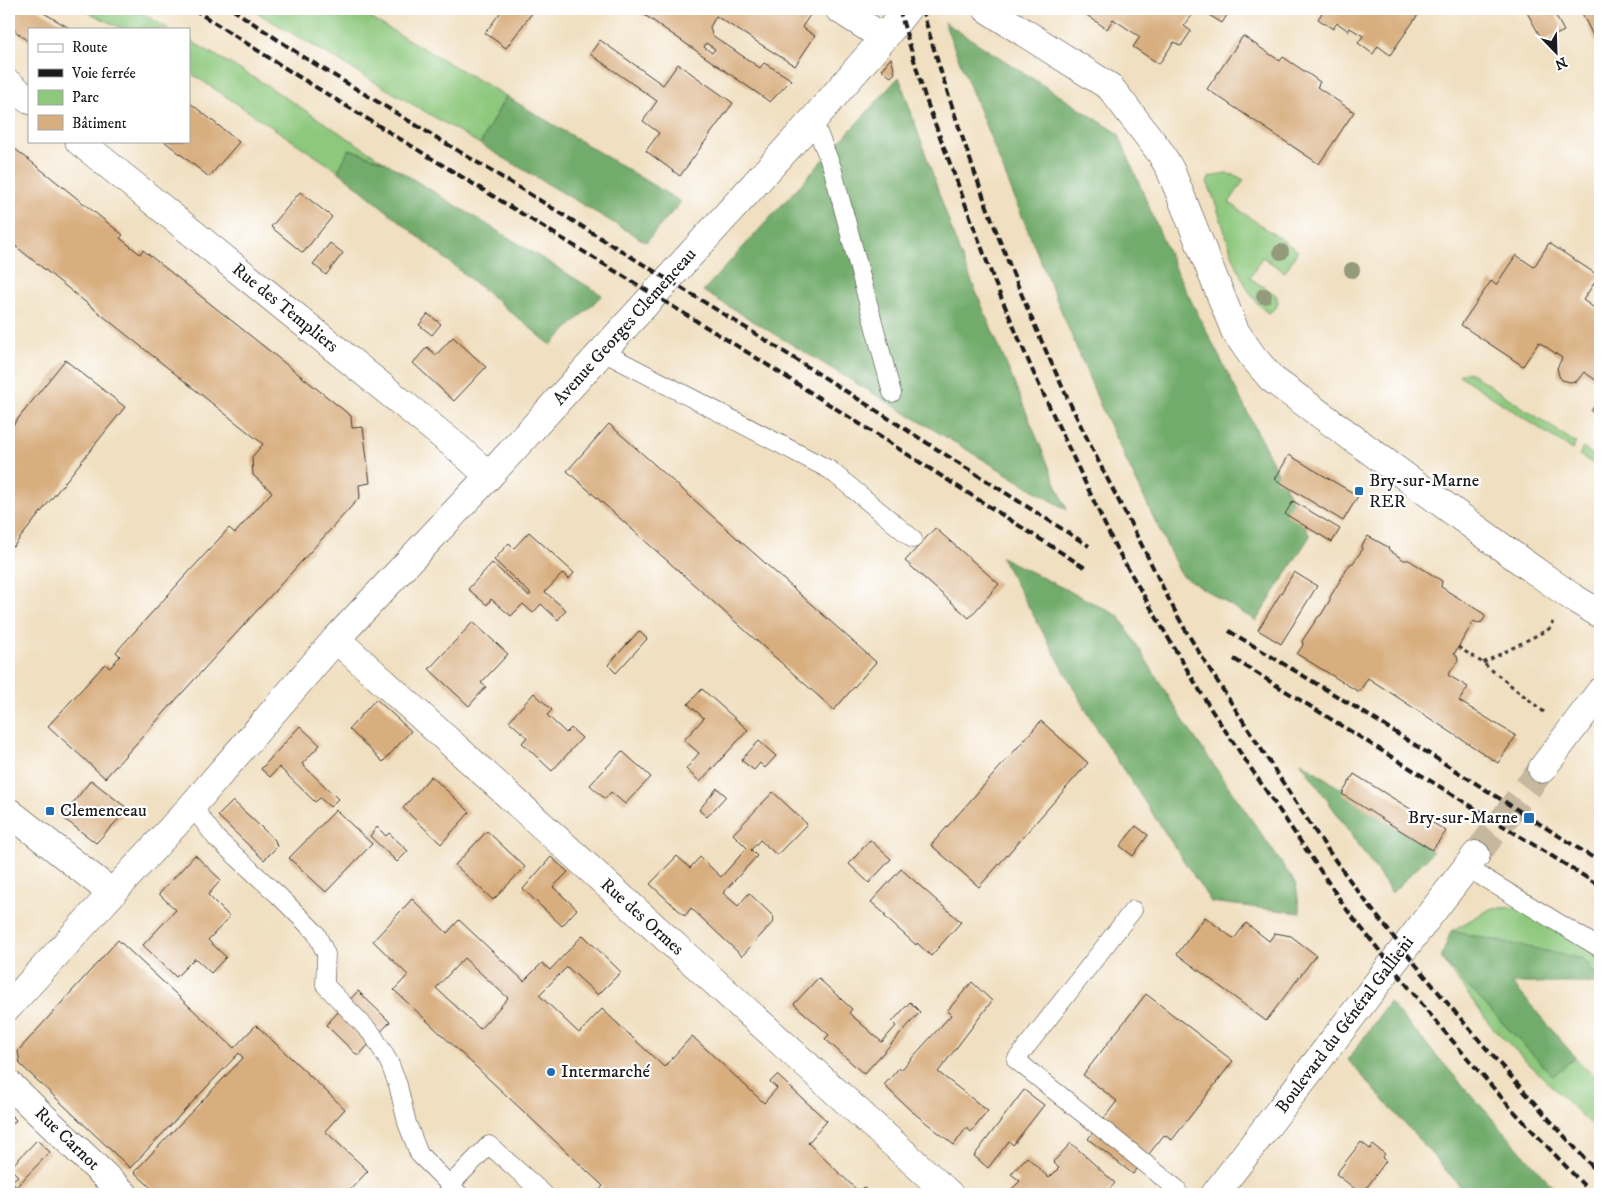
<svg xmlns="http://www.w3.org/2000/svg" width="1609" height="1203" font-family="'IM FELL DW Pica',serif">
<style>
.green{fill:#8dc87d;stroke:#54724c}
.forest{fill:#72ac6c;stroke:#476444}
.building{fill:#d8ae7f;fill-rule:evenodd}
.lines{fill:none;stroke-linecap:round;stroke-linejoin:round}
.secondary-tunnel{stroke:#c6b89f;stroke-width:28;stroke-dasharray:28 14;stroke-linecap:butt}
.lane-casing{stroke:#3c3935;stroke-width:19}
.street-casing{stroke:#3c3935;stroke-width:29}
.secondary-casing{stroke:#3c3935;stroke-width:29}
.path{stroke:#3c3935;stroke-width:3;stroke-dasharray:4 4;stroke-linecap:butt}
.lane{stroke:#fff;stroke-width:18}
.street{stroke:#fff;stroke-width:28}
.secondary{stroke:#fff;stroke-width:28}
.rail{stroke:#1c1c1c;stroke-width:4;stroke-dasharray:8 4;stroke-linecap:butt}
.tree{fill:#949a7b}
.poi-dot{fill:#1f6fb2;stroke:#fff;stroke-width:2}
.labels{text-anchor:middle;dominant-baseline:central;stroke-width:4.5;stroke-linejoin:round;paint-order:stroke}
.street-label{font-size:18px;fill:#1c1c1c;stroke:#fff}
.poi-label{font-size:18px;fill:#1c1c1c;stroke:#fff;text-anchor:start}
</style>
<rect width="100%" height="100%" fill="#fff"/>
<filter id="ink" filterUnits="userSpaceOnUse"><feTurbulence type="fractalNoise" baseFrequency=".02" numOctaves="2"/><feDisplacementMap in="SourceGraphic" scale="10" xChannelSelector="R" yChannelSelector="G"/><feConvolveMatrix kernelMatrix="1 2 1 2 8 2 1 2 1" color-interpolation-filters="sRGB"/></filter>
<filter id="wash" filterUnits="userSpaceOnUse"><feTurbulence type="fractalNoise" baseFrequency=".0096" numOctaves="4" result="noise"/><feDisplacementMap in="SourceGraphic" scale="20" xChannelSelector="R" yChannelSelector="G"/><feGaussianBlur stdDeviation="1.12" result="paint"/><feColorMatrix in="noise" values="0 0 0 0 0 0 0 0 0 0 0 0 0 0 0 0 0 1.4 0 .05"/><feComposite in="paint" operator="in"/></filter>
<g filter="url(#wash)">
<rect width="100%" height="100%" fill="#f0dfc0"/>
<g class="green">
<path d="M81,9h54l34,20h-46z"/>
<path d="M251,9h104l151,87 -26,48z"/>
<path d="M189,40l74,43 122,79 -35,-13 -12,22 -149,-99z"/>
<path d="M1226,174l9,1 9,5 -15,23 9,5 1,2 59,41 -13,21 -23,-15 -12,21 26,17 2,7 -2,6 -8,5c-33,-23 -44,-96 -61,-131l2,-3v-2z"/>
<path d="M1465,372l6,1 105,70 -4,7 -113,-75z"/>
<path d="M1583,448l17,11v9l-21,-13z"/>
<path d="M1526,907l74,49v25l-16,-22 -133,-28 41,-23z"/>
<path d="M1441,958l112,118 22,-19 25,25v52l-108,-107z"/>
</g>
<g class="forest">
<path d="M944,22l174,111 58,138 134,265 -54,85 -75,-46 -77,-161 -85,-205z"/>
<path d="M899,77l60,174 108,259 -364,-219z"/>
<path d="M506,96l175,106 -35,40 -166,-98z"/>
<path d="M349,149l36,13 217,133 -51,50 -213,-174z"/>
<path d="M1001,557l118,59 67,109 110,159 4,29 -89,-11 -112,-169z"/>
<path d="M1300,761l133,91 -41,41z"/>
<path d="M1451,931l133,28 16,22v2h-88l63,74 -22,19 -112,-118z"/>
<path d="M1389,1002l156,176 16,16h-94l-119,-134z"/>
</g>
<g id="blocks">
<g class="building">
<path d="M9,9h28l34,20h-42v13l-20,-16z"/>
<path d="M503,9h23l6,4 -26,35 -21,-15z"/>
<path d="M636,9h165l9,6 -8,12 13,9 -20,30 -79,-50 -6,11 2,8 48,33 4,-5 22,13 5,4 -21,22zM706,43l9,6 -3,4 -8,-6z"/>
<path d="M1084,9h111l1,1 -12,16 7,5 -10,15 -7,-4 -15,22 -26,-17 7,-10 -27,-18 -6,10 -25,-17z"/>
<path d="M1213,9h18l-9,14 -13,-8z"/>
<path d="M1317,9h105l-32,46 -12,-9 -5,8 -15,-11 5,-7 -13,-8 -1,3 -12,-8 -4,6 -15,-10 4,-6z"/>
<path d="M1525,9h27l12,22 -21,10z"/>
<path d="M1580,9h20v41z"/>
<path d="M1243,36l37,25 3,-4 27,18 10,7 -3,5 37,25 -35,52 -112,-75z"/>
<path d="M600,40l63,45 15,-21 55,39 -53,73 -34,-25 13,-18 -16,-12 14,-20 -67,-47z"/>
<path d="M891,58l4,15 -4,4 -10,-7z"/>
<path d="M189,102l50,40 -30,35 -45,-36h25z"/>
<path d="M9,144l114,91 -3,3 20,16 3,-4 208,166 1,12 11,-1 7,56 -11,2 1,12 -255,281 -57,-52 57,-62 5,4 10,-12 -4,-4 113,-124 6,5 37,-41 -19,-17 -1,-18 11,-13 -254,-203z"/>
<path d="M300,192l32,25 -29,36 -32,-26z"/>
<path d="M330,243l13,10 -17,22 -13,-11z"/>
<path d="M1549,243l50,33 -16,24 17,12v71l-16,-11 -7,9 -7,1 -8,-2 -3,-4 -2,-8 5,-10 -23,-16 -16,24 -62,-41 30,-44 5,4 20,-30 18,12z"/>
<path d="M428,314l13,10 -9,11 -13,-10z"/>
<path d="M453,337l33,30 -32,34 -41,-38 14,-16 9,8z"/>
<path d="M65,360l60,47 -112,140 -4,-3v-114z"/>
<path d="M1600,397v20l-9,-6z"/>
<path d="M609,424l267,238 -42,48 -267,-239z"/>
<path d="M1289,455l69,41 -15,25 -68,-42z"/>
<path d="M1293,501l47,28 -8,13 -47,-28z"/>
<path d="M935,528l64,56 -30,34 -64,-57z"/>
<path d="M529,532l45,41 -5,6 -6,-6 -18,19 21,18 -8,10 -17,-16 -8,9 -10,-9 -12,12 -20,-17 -4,6 -19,-16 24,-26 37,33 2,-2 -37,-34 15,-17 5,5z"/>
<path d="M1368,536l20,11 1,3 15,10h5l33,21 -1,6 43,27 1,3 -3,5 -5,1 -3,-2 -20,33 3,2 1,5 -10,14 20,12 -9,14 57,35 -18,27 -130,-85 -9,14 -62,-38 6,-9 -1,-4 16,-24 3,-2 9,-15v-3l20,-33 3,-1 9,-13 -1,-3z"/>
<path d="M1294,572l23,14 -36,58 -23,-14z"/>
<path d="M473,622l35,32 -27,29 5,4 -17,19 -40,-37z"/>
<path d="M639,631l8,8 -31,34 -8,-8z"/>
<path d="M702,689l46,41 -48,52 -14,-13 13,-16 -15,-13 20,-22 -16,-14z"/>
<path d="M534,693l18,17 -5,5 19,18 5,-5 11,10 -30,33 -30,-28 5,-6 -18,-16z"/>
<path d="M376,699l35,32 -28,31 -34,-33z"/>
<path d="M1041,721l47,42 -109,124 -48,-42z"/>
<path d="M300,726l20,19 -18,19 36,35 -8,8 -10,-9 -5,4 -36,-35 -9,10 -9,-8z"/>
<path d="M759,741l17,15 -11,12 -5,-5 -6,7 -13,-10z"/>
<path d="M622,751l29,26 -26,27 -14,-12 -6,7 -15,-14z"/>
<path d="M1354,774l92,57 -1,2 -13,17 -90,-56z"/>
<path d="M431,776l39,36 -29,32 -38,-36z"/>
<path d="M91,780l37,29 -32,34 -34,-26z"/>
<path d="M717,788l9,8 -19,21 -8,-7z"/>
<path d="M773,792l34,32 -30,31 -17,-15 -9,10 6,6 -34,37 15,13 11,-13 24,23 1,5 -32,35 -51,-48 -6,8 -35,-32 27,-28 13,12 10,-11 21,20 26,-29 -14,-14z"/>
<path d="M233,801l42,39 2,7 -13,13 -46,-44z"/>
<path d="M336,810l36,34 -46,48 -37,-34z"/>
<path d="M1136,826l12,9 -15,21 -13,-10z"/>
<path d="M377,827l9,9 3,-3 19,18 -11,11 -27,-26z"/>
<path d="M487,831l38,36 -32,33 -38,-35z"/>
<path d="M870,840l21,19 -22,24 -20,-19z"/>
<path d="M195,855l26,25 -13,15 22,22 -22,23 18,17 -15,16 -16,-15 -19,19 -33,-32 33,-35 -17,-16z"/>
<path d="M551,857l17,15 -15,15 24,22 -15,17 -39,-37z"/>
<path d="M901,869l60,53 -30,34 -14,-13 -1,2 -32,-29 2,-1 -15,-13z"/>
<path d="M9,871h2l1,12 -3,4z"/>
<path d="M412,899l35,34 12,-13 65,61 18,-18 8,7 33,-35 38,37 -23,23 -31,-28 -28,28 40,38 23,-24 62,58 28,-31 72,67 13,-15 -7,-6 7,-7 50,46 -19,22 51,49 4,-5 8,7h-275l7,-8 -209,-196 14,-15 -35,-34zM464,958l44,40 -28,31 -44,-41z"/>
<path d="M1205,917l29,22 12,-16 23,18 6,-8 16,3 25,19 -50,66 -89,-67z"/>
<path d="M118,940l116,108 22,-23 89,84 -20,22 43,40 -22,23h-188l-24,-22 109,-114 -4,-5 -109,115 -110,-104 -2,-13z"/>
<path d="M818,978l34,31 -3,4 33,29 14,-16 -4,-4 18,-20 10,10 -56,62 -39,-35 4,-4 -35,-31z"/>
<path d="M972,982l20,19 -54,71 50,39 -17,21 -5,-4 -12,17 -45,-36 -25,-24 15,-17 2,2 50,-55 -4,-4z"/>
<path d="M358,991l32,31 -32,34 -32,-31z"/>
<path d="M1146,994l87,67 -61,79 -8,-5 -31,39 -45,-35 29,-38 -34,-26z"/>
<path d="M1024,1090l20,15 -31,40 -4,-4 -21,27 -14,-12z"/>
<path d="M9,1113l7,7 -7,8z"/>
<path d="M37,1140l13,12 -34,35 -4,-6 6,-5 -8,-8z"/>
<path d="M1361,1142l9,7 3,-4 12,9 -3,4 4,3 -24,33 -26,-20z"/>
<path d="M1071,1143l44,40 -10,11h-98l13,-13 -9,-7 16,-17 22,21 10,-10 -6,-6z"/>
</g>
</g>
</g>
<g filter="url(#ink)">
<use href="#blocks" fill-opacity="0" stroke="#3c3935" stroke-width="1"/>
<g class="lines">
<path class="secondary-tunnel" d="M1476,855l66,-86"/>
<defs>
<g id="lane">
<path d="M813,120l19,47 60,226"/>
<path d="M603,352l227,118 83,69"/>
<path d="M192,806l24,32 63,58 37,37 10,21 -1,31 48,50 16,27 9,23 9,38 12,31 40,40"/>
<path d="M1466,867l134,81"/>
<path d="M1133,910l-117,150 161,129"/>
<path d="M450,1185l39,-40 55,49"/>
</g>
<g id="street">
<path d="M839,9l45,29"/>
<path d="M987,9l123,78 50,65 10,17 65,162 18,26 19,22 242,177 58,41 28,17"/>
<path d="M9,84l20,16"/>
<path d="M79,141l380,308 30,27"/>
<path d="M336,639l613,555"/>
<path d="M9,812l103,81"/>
<path d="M9,1084l115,110"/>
</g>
<g id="secondary">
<path d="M1542,769l58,-77"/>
<path d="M9,1006l183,-200 144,-167 153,-163 324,-356 71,-82 23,-29"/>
<path d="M1215,1194l261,-339"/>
</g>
</defs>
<use href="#lane" class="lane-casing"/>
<use href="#street" class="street-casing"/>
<use href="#secondary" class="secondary-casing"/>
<g class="path">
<path d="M1458,647l25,16 61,49"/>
<path d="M1483,663l66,-34 4,-7"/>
</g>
<use href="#lane" class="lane"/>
<use href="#street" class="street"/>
<use href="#secondary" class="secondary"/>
<g class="rail">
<path d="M193,9l103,66 459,282 332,212"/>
<path d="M232,9l70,47 234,142 231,143 322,205"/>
<path d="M899,9l26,88 70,186 39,91 81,172 55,95 42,70 135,199 90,113 72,83 83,88"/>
<path d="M922,9c35,120 77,239 129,353 26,58 55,115 85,172 17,32 32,66 50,97 26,43 54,85 81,127 31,48 62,96 97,141 74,97 153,186 236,276"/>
<path d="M1229,631l126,76 245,155"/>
<path d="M1234,659l366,227"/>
</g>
</g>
<g class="tree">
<circle cx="1281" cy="252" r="8"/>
<circle cx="1352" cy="270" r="8"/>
<circle cx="1264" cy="296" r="8"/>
</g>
</g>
<g class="poi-dot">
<rect x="1354" y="486" width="10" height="10" rx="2.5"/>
<rect x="45" y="806" width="10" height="10" rx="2.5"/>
<rect x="1523" y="812" width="12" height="12" rx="2.5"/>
<circle cx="551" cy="1072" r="5"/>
</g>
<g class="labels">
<g class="street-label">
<text transform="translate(285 308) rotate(39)">Rue des Templiers</text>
<text transform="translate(625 327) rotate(-48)">Avenue Georges Clemenceau</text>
<text transform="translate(642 917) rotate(42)">Rue des Ormes</text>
<text transform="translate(1345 1025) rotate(-53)">Boulevard du Général Gallieni</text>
<text transform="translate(67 1139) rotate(44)">Rue Carnot</text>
</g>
<g class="poi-label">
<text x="1369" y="481">Bry-sur-Marne<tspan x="1369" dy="21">RER</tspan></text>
<text x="60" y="811">Clemenceau</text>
<text x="1518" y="818" text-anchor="end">Bry-sur-Marne</text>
<text x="561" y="1072">Intermarché</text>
</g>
</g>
<rect width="1609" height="1203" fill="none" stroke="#fff" stroke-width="30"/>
<rect x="28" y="28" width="162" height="115" fill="#ffffff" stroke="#a4a4a4"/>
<rect x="38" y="44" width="25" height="8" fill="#ffffff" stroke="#a4a4a4"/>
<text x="72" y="52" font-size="15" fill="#1c1c1c">Route</text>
<rect x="38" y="69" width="25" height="8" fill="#1c1c1c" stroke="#a4a4a4"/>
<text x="72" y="78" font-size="15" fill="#1c1c1c">Voie ferrée</text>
<rect x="38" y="90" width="25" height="15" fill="#8dc87d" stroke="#a4a4a4"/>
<text x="72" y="102" font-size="15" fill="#1c1c1c">Parc</text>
<rect x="38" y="115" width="25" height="15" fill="#d8ae7f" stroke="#a4a4a4"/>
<text x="72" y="128" font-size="15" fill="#1c1c1c">Bâtiment</text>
<g transform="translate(1556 52) rotate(157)" stroke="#ffffff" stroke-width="4" paint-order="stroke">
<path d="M0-4L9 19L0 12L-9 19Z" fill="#1c1c1c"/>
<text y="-8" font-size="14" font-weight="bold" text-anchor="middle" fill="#1c1c1c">N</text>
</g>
</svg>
